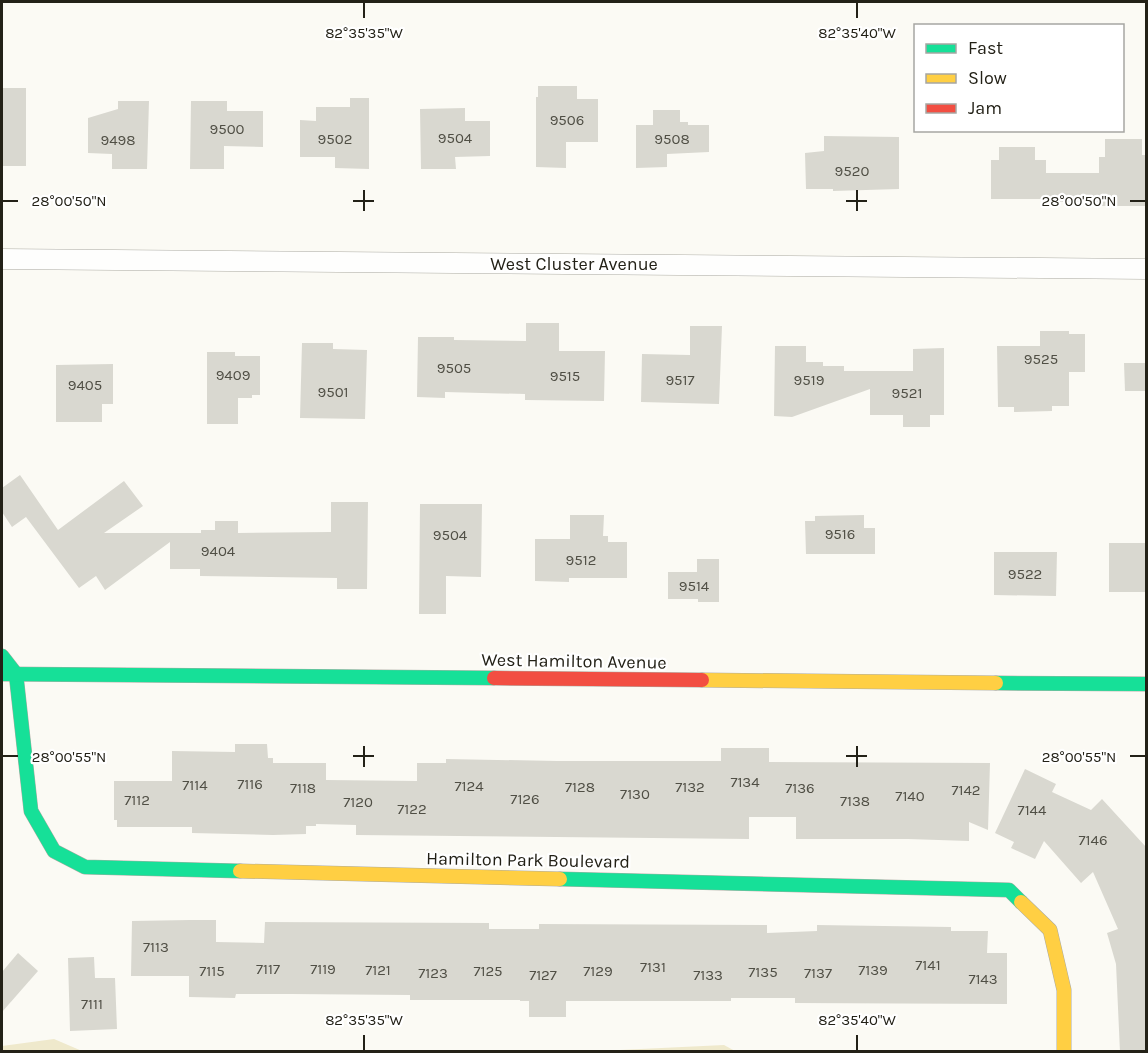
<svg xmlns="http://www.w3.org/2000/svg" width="1148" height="1053" font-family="Karla,sans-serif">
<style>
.green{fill:#efe9cc}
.building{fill:#d9d8d0}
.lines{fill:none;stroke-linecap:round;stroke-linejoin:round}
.street-casing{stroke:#acaba3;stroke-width:21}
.fast-casing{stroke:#acaba3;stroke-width:15}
.slow-casing{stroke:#acaba3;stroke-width:15}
.jam-casing{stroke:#acaba3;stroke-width:15}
.street{stroke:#fefefd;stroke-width:20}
.fast{stroke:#16e098;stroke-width:14}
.slow{stroke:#ffcf43;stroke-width:14}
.jam{stroke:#f24e42;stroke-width:14}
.ticks{fill:none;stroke:#232117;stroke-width:2}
.labels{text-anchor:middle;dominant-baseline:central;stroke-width:4.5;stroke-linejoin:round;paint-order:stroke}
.number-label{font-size:15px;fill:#504f45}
.street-label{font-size:18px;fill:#232117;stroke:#fff}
.ticks-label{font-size:15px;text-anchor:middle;fill:#232117;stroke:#fff;stroke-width:4.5;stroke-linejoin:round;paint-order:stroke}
</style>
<rect width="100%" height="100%" fill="#fbfaf4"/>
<g class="green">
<path d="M54,1039l28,12h-80v-5z"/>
<path d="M724,1045l11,6h-136z"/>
</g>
<g class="building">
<path d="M538,86h39v13h21v43h-32v26l-30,-1v-70h2z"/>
<rect x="2" y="88" width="24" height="78"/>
<path d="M350,98h19v71l-34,-1v-11h-35v-37l16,1v-14h34z"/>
<path d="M118,101h31l-2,68h-35v-15l-24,-1v-35l30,-9z"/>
<path d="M191,101h36v10h36v36l-39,-1v23h-34z"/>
<path d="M465,108v13h25v35l-35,1 1,12h-35l-1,-60z"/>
<path d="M653,110h27v12h8v3h21v27l-42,2v13l-31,1v-43h17z"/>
<path d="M824,136l75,1v52l-66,2v-2h-27l-1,-36 19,-2z"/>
<path d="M1105,139h37v16h4v51h-47v-4h-53v-3h-55v-39h8v-13h36v13h11v13h53v-16h6z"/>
<path d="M526,323h33v28h46l-1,50 -79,-1v-6l-80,-2v6l-28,-1 1,-60h36v3l72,1z"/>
<path d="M690,326h32l-3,78 -78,-2 1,-48 48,1z"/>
<path d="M1040,331h29v3h16v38h-16v34h-17v5l-38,1v-5h-16l-1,-61h43z"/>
<path d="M302,343h31v6l34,1 -2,69 -65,-1z"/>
<path d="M775,346h31v16h17v4h21v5h69v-22l31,-1v67h-14v12h-27v-12h-33v-26l-78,28 -18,-1z"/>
<path d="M207,352h28v4h25v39h-8v3h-14v26h-31z"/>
<path d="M1124,363h22v28h-21z"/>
<path d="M113,364v40h-11v18h-46v-57z"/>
<path d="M20,475l38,55 66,-49 19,25 -39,27h97v-3h14v-9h23v12l93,-1v-30h37l-1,87h-30v-11l-137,-2v-7h-30v-27l-65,48 -9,-14 -17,12 -53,-71 -14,10 -10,-15v-24z"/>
<path d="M420,504h62l-1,73 -35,-1v38h-27z"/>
<path d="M570,515h34l-1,21h5v6h19v36h-58v4l-34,-1v-42h35z"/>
<path d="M864,515v13h11v26h-69l-1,-33h10v-5z"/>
<rect x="1109" y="543" width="37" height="49"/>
<path d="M994,552h63l-1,44 -62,-1z"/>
<path d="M697,559h22v43h-21v-3h-30v-27h29z"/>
<path d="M235,744h32l1,14h5v5h53v17l91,1v-18h29v-4l111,2h164v-13h48v14l221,1 -2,67 -19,-8v19l-61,-2h-112v-22h-47v22l-393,-4v-10l-40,-1v2h-10v8l-33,1 -81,-2v-6h-75v-7h-3v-39h58v-30l63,1z"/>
<path d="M1025,769l31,15 -4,8 39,18 11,-11 44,48v205h-26l-4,-88 -9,-31 11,-4 -25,-57 -12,11 -37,-42 -9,18 -24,-11 3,-6 -19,-9z"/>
<path d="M190,920h26v22l48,1 1,-21 224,1v6h50v-5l228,1v8l50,-2v-6l134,2v4h37l-1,22h20v51l-212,-1v-5h-64v3h-165v16h-37v-16h-9v-1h-110v-5l-119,-1h-55l-1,4 -46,-1v-21h-58l1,-55z"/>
<path d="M18,953l20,18 -36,41v-40z"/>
<path d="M94,957l1,21h20l2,51 -47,2 -2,-73z"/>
</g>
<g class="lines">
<defs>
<path id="street" d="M2,259l1144,10"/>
<g id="fast">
<path d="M2,656l14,18 15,137 23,40 31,16 155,4"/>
<path d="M2,674l492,4"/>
<path d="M996,683l150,1"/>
<path d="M560,879l449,11 12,12"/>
</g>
<g id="slow">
<path d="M702,680l294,3"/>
<path d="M240,871l320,8"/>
<path d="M1021,902l29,28 14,60v62"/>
</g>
<path id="jam" d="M494,678l208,2"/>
</defs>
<use href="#street" class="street-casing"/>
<use href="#fast" class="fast-casing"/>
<use href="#slow" class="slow-casing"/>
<use href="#jam" class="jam-casing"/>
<use href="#street" class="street"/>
<use href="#fast" class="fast"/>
<use href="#slow" class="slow"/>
<use href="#jam" class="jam"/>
</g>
<path class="ticks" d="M364,3v15M857,3v15M364,190v21M857,190v21M3,201h15M353,201h21M846,201h21M1130,201h15M364,746v21M857,746v21M3,756h15M353,756h21M846,756h21M1130,756h15M364,1035v15M857,1035v15"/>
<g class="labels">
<g class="number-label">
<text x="567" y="120">9506</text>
<text x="227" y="129">9500</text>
<text x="455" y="138">9504</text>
<text x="335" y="139">9502</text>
<text x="672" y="139">9508</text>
<text x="118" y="140">9498</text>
<text x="852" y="171">9520</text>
<text x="1041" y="359">9525</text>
<text x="454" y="368">9505</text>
<text x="233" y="375">9409</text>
<text x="565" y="376">9515</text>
<text x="680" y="380">9517</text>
<text x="809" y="380">9519</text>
<text x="85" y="385">9405</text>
<text x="333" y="392">9501</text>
<text x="907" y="393">9521</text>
<text x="840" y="534">9516</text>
<text x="450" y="535">9504</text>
<text x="218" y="551">9404</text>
<text x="581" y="560">9512</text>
<text x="1025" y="574">9522</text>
<text x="694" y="586">9514</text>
<text x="745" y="782">7134</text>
<text x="250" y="784">7116</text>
<text x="195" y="785">7114</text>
<text x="469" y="786">7124</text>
<text x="580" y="787">7128</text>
<text x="690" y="787">7132</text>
<text x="303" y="788">7118</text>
<text x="800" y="788">7136</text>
<text x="966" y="790">7142</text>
<text x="635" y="794">7130</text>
<text x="910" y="796">7140</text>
<text x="525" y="799">7126</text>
<text x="137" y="800">7112</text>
<text x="855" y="801">7138</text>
<text x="358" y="802">7120</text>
<text x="412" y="809">7122</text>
<text x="1032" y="810">7144</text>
<text x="1093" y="840">7146</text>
<text x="156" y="947">7113</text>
<text x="928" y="965">7141</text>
<text x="653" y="967">7131</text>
<text x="268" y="969">7117</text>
<text x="323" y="969">7119</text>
<text x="378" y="970">7121</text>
<text x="873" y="970">7139</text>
<text x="212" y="971">7115</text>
<text x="488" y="971">7125</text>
<text x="598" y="971">7129</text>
<text x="763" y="972">7135</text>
<text x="433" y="973">7123</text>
<text x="818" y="973">7137</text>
<text x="543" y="975">7127</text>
<text x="708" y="975">7133</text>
<text x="983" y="979">7143</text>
<text x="92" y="1004">7111</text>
</g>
<g class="street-label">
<text x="574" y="264">West Cluster Avenue</text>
<text transform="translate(574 661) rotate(1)">West Hamilton Avenue</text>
<text transform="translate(528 860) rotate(1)">Hamilton Park Boulevard</text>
</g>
</g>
<g class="ticks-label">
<text x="364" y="38">82°35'35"W</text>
<text x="857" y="38">82°35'40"W</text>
<text x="1079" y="206">28°00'50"N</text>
<text x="69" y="206">28°00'50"N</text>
<text x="1079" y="762">28°00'55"N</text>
<text x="69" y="762">28°00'55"N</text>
<text x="364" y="1025">82°35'35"W</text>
<text x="857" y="1025">82°35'40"W</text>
</g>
<rect width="1148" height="1053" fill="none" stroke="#232117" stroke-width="6"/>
<rect x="914" y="24" width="210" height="108" fill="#ffffff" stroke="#a7a6a2" stroke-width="1.5"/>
<rect x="926" y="44" width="30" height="9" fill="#16e098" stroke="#a7a6a2" stroke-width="1.5"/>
<text x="968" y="54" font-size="18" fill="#232117">Fast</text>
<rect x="926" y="74" width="30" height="9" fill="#ffcf43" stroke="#a7a6a2" stroke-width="1.5"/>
<text x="968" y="84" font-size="18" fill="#232117">Slow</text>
<rect x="926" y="104" width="30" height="9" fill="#f24e42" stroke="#a7a6a2" stroke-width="1.5"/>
<text x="968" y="114" font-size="18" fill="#232117">Jam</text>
</svg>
